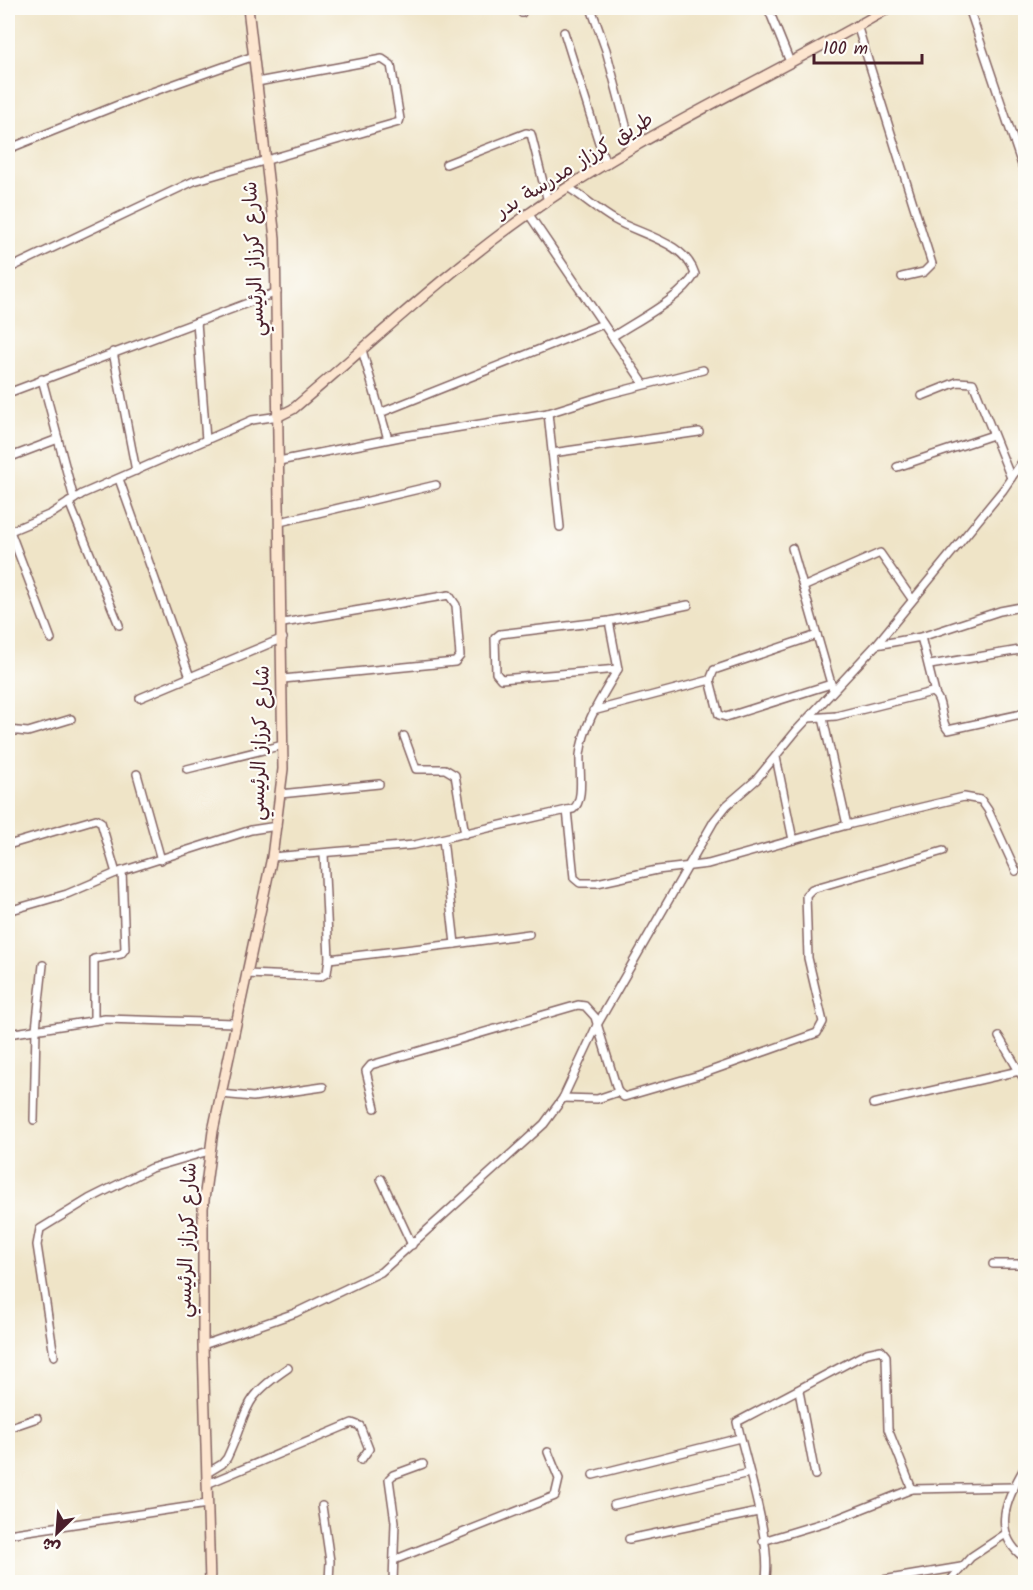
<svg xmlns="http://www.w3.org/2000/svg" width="1033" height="1590" font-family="Kalam,'Playpen Sans Arabic',sans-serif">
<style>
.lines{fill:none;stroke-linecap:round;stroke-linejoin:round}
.street-casing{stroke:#846462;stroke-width:10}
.secondary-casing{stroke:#846462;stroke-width:12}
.street{stroke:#fff;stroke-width:7}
.secondary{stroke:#fce5cf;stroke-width:9}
.labels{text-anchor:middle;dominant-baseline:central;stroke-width:4.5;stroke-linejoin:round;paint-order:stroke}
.street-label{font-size:20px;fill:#4a1f2b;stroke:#fdfcf7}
</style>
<rect width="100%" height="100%" fill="#fdfcf7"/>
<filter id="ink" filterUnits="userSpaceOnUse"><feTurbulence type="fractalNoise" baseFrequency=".0167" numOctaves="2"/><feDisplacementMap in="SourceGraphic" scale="12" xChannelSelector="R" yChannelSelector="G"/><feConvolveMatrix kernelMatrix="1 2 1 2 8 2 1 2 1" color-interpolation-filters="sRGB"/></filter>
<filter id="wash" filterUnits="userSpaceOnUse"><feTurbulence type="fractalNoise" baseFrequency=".008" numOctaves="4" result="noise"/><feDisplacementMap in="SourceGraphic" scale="24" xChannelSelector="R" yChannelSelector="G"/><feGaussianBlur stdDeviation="1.35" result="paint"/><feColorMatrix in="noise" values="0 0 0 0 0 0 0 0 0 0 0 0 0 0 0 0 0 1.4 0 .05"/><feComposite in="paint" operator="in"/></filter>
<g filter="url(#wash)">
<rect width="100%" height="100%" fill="#efe4c7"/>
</g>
<g filter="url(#ink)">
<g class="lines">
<defs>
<g id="street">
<path d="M521,8l1,5"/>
<path d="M591,8l15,42 26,98"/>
<path d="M768,8l22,54"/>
<path d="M969,8l57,169"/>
<path d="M857,25l75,239 -8,8 -22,5"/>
<path d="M564,32l42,133"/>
<path d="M8,149l130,-52 116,-41"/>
<path d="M446,164l80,-31 5,1 17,68"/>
<path d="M569,188c16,10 30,23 46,32 26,15 70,22 80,54 -13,24 -59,47 -83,63"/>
<path d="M528,213l116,171"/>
<path d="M1025,249l1,1"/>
<path d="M8,269l186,-88 205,-59 1,-3 -9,-54 -9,-6 -125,23"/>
<path d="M197,322l9,118"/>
<path d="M362,350l26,89"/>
<path d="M113,352l23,119"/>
<path d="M42,379l32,120"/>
<path d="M8,393l269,-101"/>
<path d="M922,396l35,-14 16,1 38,95"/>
<path d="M380,413l223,-89"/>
<path d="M548,413l12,114"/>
<path d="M552,453l147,-21"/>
<path d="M8,458l50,-19"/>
<path d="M279,461l126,-25 143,-23 57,-18 98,-25"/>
<path d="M897,467l96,-32"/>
<path d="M119,479l71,198"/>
<path d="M69,502l50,123"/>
<path d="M280,522l156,-37"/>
<path d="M10,531l41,108"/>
<path d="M8,532l43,-18 31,-20 124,-54 46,-20 27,-4"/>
<path d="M792,548l40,139"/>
<path d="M803,587l77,-34 32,46"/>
<path d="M609,621l9,48c-16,28 -34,53 -38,86 -1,15 5,46 -7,54l-6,1 7,68 6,5h17l60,-13 51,-6 139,-39 117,-28 17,3 7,10 28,61"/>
<path d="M283,623l166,-28 7,10 4,51 -5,6 -172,17"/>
<path d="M817,635l-103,35 -4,10 9,35 7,2 105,-33"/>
<path d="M921,637l79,-26 26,-5"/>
<path d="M876,645l45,-8 14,56"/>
<path d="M930,665l96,-16"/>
<path d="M618,669l-117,10 -5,-6 -1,-35 5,-4 109,-13 79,-16"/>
<path d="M140,698l143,-60"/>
<path d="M593,711l117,-31"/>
<path d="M809,718l27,-2 96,-24c12,7 7,28 16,38l78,-17"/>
<path d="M823,718l24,107"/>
<path d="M8,730l20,2 43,-13"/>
<path d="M404,736l12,33h29l10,6 10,59"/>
<path d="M776,757l17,83"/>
<path d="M187,769l96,-24"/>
<path d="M137,774l24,86"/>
<path d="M280,794l99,-10"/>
<path d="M443,839l12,105 74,-10"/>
<path d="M8,845l88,-26 5,3 15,51"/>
<path d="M272,857l142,-12 153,-35"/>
<path d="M8,911l59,-17 49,-21 135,-43 26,-4"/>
<path d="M329,959l126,-15"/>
<path d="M246,974l74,3 7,-4 2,-14 -5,-105"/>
<path d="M94,1019v-60l27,-5 4,-5 -3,-78"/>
<path d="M8,1034l97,-15 130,4"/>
<path d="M999,1037l20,34"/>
<path d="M220,1094l33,3 70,-10"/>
<path d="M563,1098l34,1 21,-7"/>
<path d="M873,1104l146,-33 7,11"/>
<path d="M375,1108l-9,-37 5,-6 207,-60 7,1 10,11 23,75 6,5 75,-22 118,-42 6,-11 -15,-64 -2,-63 6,-6 131,-38"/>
<path d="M34,1120l2,-91 7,-64"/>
<path d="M381,1179l31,66"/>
<path d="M993,1264h33"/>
<path d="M203,1345l92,-32 86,-41 163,-148 19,-26 34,-73 117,-204 13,-16 29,-25 41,-50 79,-85 127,-155 23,-34"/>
<path d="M54,1356l-17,-111 3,-16 49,-30 62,-31 58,-17"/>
<path d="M799,1391l16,84"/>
<path d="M8,1428l29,-10"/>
<path d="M1026,1465c-19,32 -37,68 0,94"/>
<path d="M207,1473l15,-9 5,-6c23,-49 12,-57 61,-90"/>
<path d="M593,1475l147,-37"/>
<path d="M207,1484l145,-61 8,3 9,23 -8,11"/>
<path d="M614,1505l135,-32"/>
<path d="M322,1506l8,55 -1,21"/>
<path d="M8,1534l199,-30"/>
<path d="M629,1539l129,-27"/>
<path d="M763,1541l76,-23 73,-29 102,-2"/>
<path d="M394,1560l161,-64 4,-17 -11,-27"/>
<path d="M393,1582l2,-60 -6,-43 4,-4 30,-11"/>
<path d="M737,1582h15"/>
<path d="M765,1582c9,-33 -20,-123 -28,-160l130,-69 14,-3 5,6 2,73 24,60"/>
<path d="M871,1582l90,-15"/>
<path d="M949,1582l22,-25 33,-22"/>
</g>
<g id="secondary">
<path d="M279,416l14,-7c77,-65 152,-136 234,-194 113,-81 242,-137 362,-207"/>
<path d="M210,1582l-7,-237v-137l10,-77 59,-274 11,-88 -8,-531 -27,-230"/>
</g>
</defs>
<use href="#street" class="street-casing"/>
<use href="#secondary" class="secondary-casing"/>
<use href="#street" class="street"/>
<use href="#secondary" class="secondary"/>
</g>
</g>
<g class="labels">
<g class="street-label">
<text transform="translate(575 166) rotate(-32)">طريق كرزاز مدرسة بدر</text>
<text transform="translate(255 259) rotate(-93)">شارع كرزاز الرئيسي</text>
<text transform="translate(261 743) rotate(-88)">شارع كرزاز الرئيسي</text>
<text transform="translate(188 1240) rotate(-88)">شارع كرزاز الرئيسي</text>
</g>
</g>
<rect width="1033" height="1590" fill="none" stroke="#fdfcf7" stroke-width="30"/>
<g transform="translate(57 1533) rotate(205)" stroke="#fdfcf7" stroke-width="4.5" paint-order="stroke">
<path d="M0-4.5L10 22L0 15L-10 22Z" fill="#4a1f2b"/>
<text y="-9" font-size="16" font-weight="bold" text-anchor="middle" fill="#4a1f2b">ش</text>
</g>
<path d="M814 54v9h108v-9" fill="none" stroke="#4a1f2b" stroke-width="3"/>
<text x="823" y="54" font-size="18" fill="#4a1f2b" stroke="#fdfcf7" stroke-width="4.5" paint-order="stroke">100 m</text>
</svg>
